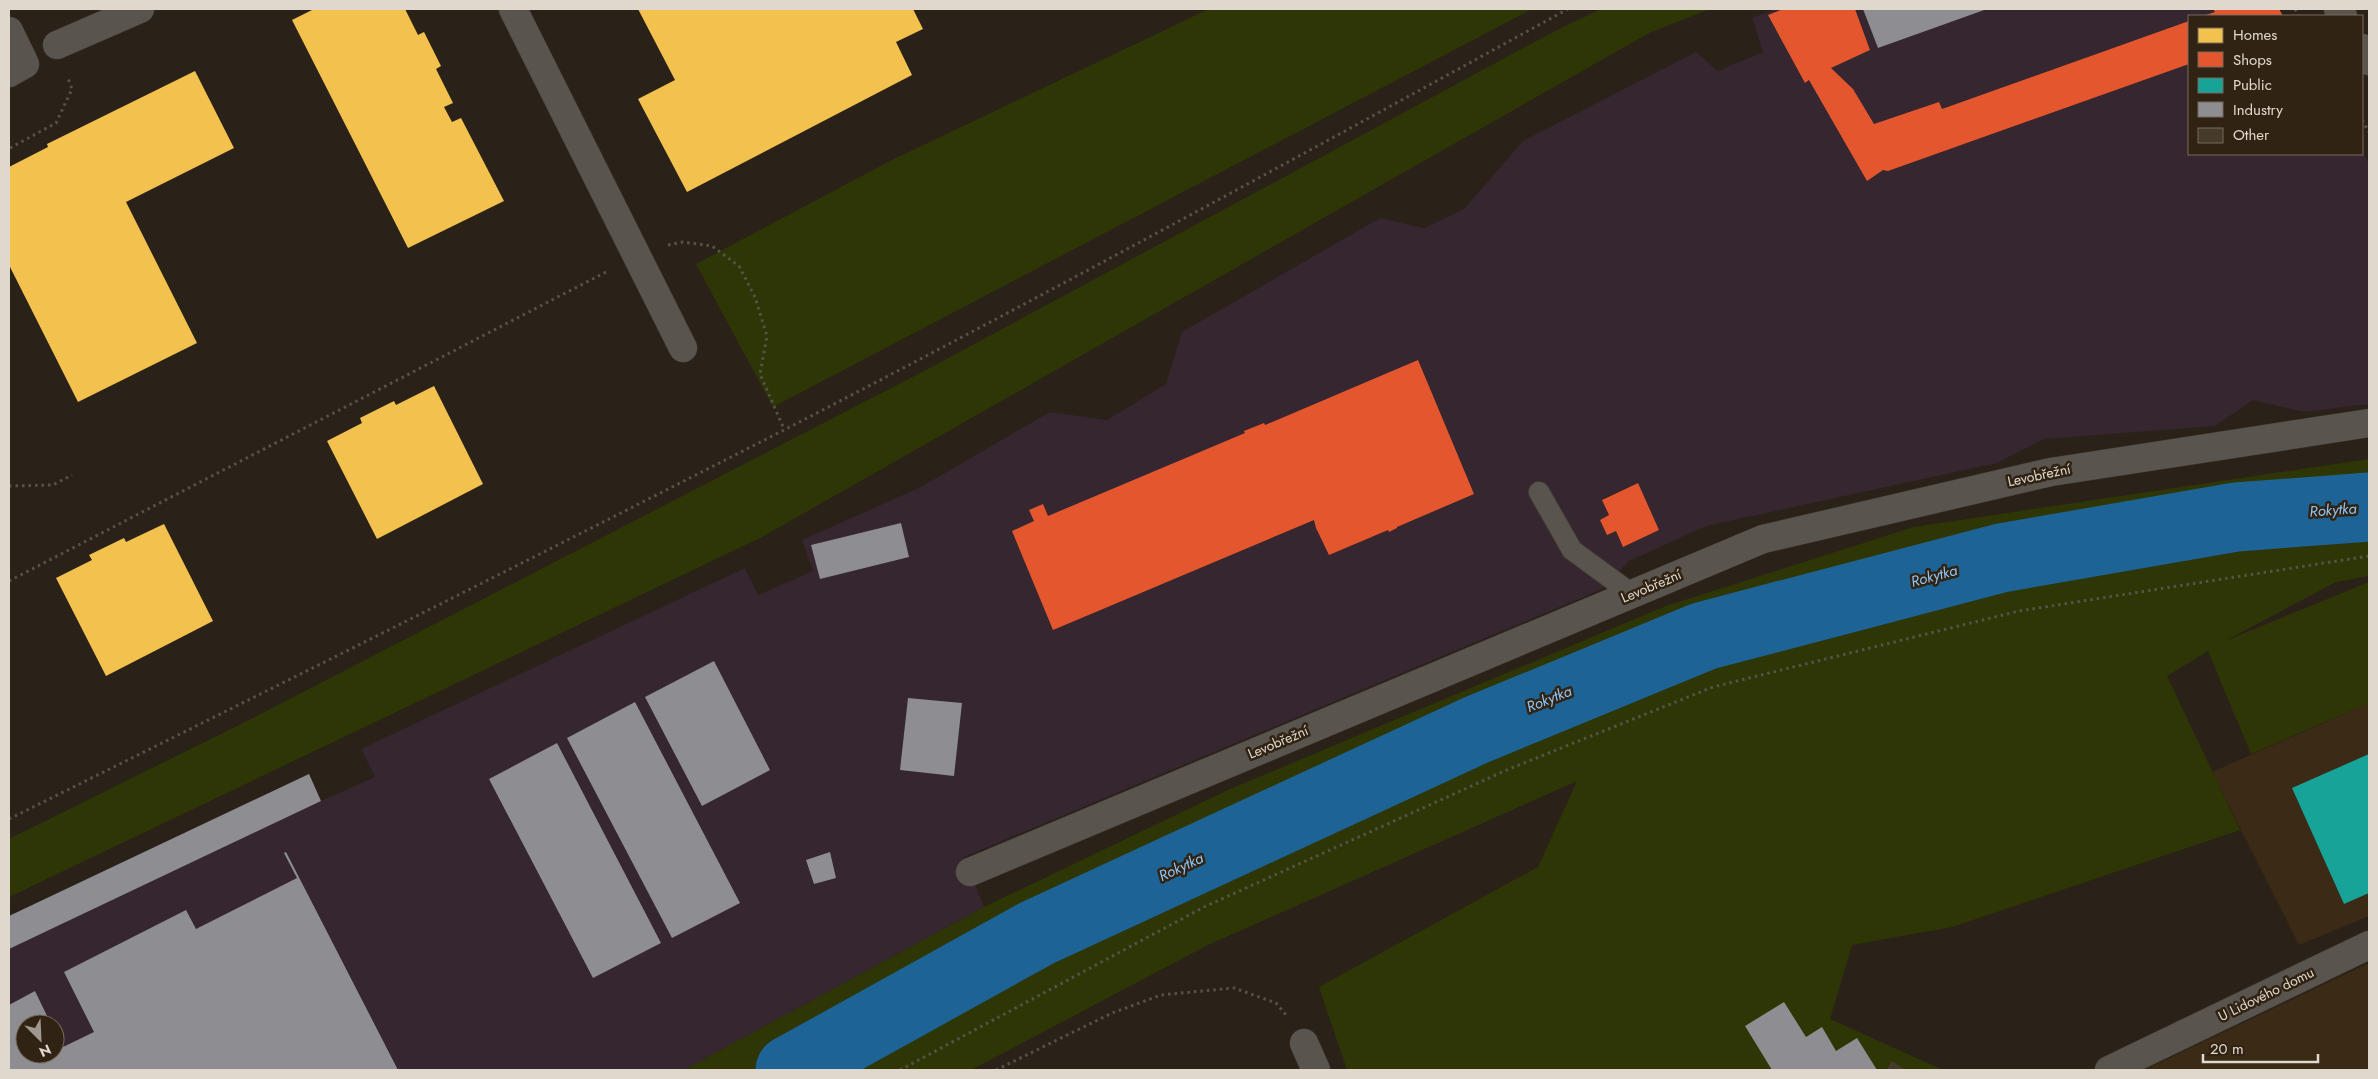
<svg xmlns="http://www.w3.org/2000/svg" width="2378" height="1079" font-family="Jost,sans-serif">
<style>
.built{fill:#3a2a16}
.industrial{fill:#35262f;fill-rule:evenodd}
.green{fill:#2f3605}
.homes{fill:#f2c14e}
.shops{fill:#e4572e}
.public{fill:#17a398}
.industry{fill:#8d8d92}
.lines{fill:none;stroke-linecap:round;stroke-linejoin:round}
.river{stroke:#1d6396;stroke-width:69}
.building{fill:#463a2a}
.lane-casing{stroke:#433d36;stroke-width:22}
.street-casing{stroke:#433d36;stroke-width:29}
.secondary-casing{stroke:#433d36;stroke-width:29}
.path{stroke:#56524b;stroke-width:3;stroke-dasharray:2.5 4;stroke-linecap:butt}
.lane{stroke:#5a544e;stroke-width:20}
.street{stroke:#5a544e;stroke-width:28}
.secondary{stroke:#5a544e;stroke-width:28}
.labels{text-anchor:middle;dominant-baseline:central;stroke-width:5;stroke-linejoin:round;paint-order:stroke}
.street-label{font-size:14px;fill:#e0d7cd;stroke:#302313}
.water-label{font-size:15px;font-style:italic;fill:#90c5f5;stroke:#302313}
</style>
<rect width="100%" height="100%" fill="#2a2219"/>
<g class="built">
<path d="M2369,703v213l-70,29 -87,-173z"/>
<path d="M2369,963v107h-225z"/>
</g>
<path class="industrial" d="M1775,9h504l4,7h-94v138h173v-3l7,13v240l-65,8 -51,-12 -38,26 -171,13 -47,24 -291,63 -77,35 -29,29 -636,267 20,50 -300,163h-675v-154l300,-142 12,27 54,-24 -14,-28 384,-181 13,27 55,-24 -11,-31 119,-53 129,-75 57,8 59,-36 16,-52 198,-114 44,10 40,-19 59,-68 173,-89 22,19 45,-19 -11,-34zM1638,483l21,47 -36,17 -7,-16 -9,3 -7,-14 9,-5 -7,-16zM25,1024h30v30h-30z"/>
<g class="green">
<path d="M1209,9h323l-759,398 -77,-143 196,-104z"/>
<path d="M1601,9h109l-61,24 -887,504 -753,360v-58l242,-120 679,-351 623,-336z"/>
<path d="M2369,459v117l-33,6 -111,59 144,-59v121l-118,51 -43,-103 -41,25 73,154 -288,97 -100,18 -22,74 113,51h-37l-14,-9 -6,9h-539l-28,-83 219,-120 39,-86 -369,164 -237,125h-217l62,-34 -64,34h-68l300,-163 244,-117 438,-184 248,-79z"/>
</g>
<g class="homes">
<path d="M314,9h91l13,26 6,-3 17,34 -5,3 17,34 -9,4 8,15 9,-4 43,83 -96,47 -116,-228z"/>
<path d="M638,9h275l10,20 -27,13 16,33 -225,117 -49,-93 37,-19z"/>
<path d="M195,71l39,77 -108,54 71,141 -119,59 -69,-137v-98l39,-20 -1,-3z"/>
<path d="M434,386l49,98 -106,55 -50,-98 35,-18 -2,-5 34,-17 2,4z"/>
<path d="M164,524l49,97 -107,55 -50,-98 36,-18 -3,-5 35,-17 2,4z"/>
</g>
<g class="shops">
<path d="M1783,9h72l15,41 -39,18 22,21 21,35 65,-22 3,7 247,-88v43l-301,107 -5,-1 -16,11 -58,-101 -4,3 -37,-68z"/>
<path d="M2213,9h66l4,7h-80l12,-4z"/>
<path d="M1418,360l56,134 -77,33v1l-8,4 -1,-2 -59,25 -13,-27 -2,-8 -261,110 -41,-99 22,-10 -5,-11 14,-6 5,12 197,-83 -1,-2 20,-8 1,2z"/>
<path d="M1638,483l21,47 -36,17 -7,-16 -9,4 -7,-15 9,-5 -7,-15z"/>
</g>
<path class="public" d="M2369,754v139l-25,11 -52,-116z"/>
<g class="industry">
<path d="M1863,9h124l-109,39z"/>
<path d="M901,523l8,34 -89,22 -9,-34z"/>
<path d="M714,661l56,109 -68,36 -57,-109z"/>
<path d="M908,698l54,5 -8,73 -54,-6z"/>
<path d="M635,702l105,201 -68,35 -105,-200z"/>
<path d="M557,743l104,200 -68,35 -104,-199z"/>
<path d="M309,774l12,27 -312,148v-33z"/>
<path d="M286,852l112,218h-389v-65l26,-14 16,33h-26v30h30v-23l8,16 31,-15 -30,-60 122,-62 10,19 101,-51 -13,-25z"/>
<path d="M830,852l6,26 -22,6 -8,-24z"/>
<path d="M1784,1002l22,35 16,-10 14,24 21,-13 20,32h-105l-27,-44z"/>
</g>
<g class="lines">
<path class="river" d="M790,1070l247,-137 439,-203 228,-94 297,-78 235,-41 133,-10"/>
</g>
<path class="building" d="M1892,1061l14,9h-20z"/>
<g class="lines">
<defs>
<path id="lane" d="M1539,492l33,58 60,44"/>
<g id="street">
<path d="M513,9l170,339"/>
<path d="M9,31l16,33 -16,9"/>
<path d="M57,45l83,-36"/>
<path d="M970,872l793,-333 288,-67 318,-49"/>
<path d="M1304,1043l12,27"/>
<path d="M2109,1070l260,-125"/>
</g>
<g id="secondary">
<path d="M2338,9l5,7"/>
<path d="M2362,48l7,13"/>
</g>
</defs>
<use href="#lane" class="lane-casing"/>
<use href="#street" class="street-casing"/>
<use href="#secondary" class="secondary-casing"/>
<g class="path">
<path d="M2295,9l4,7"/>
<path d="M2362,120l7,12"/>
<path d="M10,148l46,-25 16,-34 -4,-11"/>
<path d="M668,245l15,-3 29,4 27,20 16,31 12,39 -7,38 24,55"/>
<path d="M9,486l44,-1 19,-10"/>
<path d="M9,581l599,-310"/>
<path d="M9,819c258,-128 517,-257 773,-388 264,-136 525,-279 786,-422"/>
<path d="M900,1070l304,-163 305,-138 204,-82 306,-76 350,-55"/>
<path d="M996,1070l116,-57 49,-18 73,-7 42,15 10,12"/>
</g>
<use href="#lane" class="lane"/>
<use href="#street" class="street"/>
<use href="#secondary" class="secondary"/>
</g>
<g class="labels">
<g class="street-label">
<text transform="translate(2039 475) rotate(-12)">Levobřežní</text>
<text transform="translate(1651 586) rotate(-23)">Levobřežní</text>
<text transform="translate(1278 742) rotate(-23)">Levobřežní</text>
<text transform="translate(2266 994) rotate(-26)">U Lidového domu</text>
</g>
<g class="water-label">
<text transform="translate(2333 510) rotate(-4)">Rokytka</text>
<text transform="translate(1934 576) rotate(-15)">Rokytka</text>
<text transform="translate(1549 699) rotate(-22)">Rokytka</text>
<text transform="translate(1181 867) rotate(-25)">Rokytka</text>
</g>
</g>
<rect width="2378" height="1079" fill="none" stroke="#e0d7cd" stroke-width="20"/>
<rect x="2188" y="15" width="175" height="140" fill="#302313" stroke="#766b5d"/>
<rect x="2198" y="28" width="25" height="15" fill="#f2c14e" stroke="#766b5d"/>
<text x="2233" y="40" font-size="15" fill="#e0d7cd">Homes</text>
<rect x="2198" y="52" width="25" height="15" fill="#e4572e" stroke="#766b5d"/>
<text x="2233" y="65" font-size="15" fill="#e0d7cd">Shops</text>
<rect x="2198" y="78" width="25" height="15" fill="#17a398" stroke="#766b5d"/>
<text x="2233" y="90" font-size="15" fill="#e0d7cd">Public</text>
<rect x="2198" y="102" width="25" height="15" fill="#8d8d92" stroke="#766b5d"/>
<text x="2233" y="115" font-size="15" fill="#e0d7cd">Industry</text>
<rect x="2198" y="128" width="25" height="15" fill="#463a2a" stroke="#766b5d"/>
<text x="2233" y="140" font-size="15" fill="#e0d7cd">Other</text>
<g transform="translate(40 1039) rotate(156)"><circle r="24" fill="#302313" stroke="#766b5d"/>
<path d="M0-4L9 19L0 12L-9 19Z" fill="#a0988e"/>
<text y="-8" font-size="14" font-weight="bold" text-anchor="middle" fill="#e0d7cd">N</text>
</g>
<path d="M2203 1054v8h115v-8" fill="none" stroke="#e0d7cd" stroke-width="2.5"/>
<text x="2210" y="1054" font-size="15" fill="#e0d7cd" stroke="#302313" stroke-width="4" paint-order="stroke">20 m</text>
</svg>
